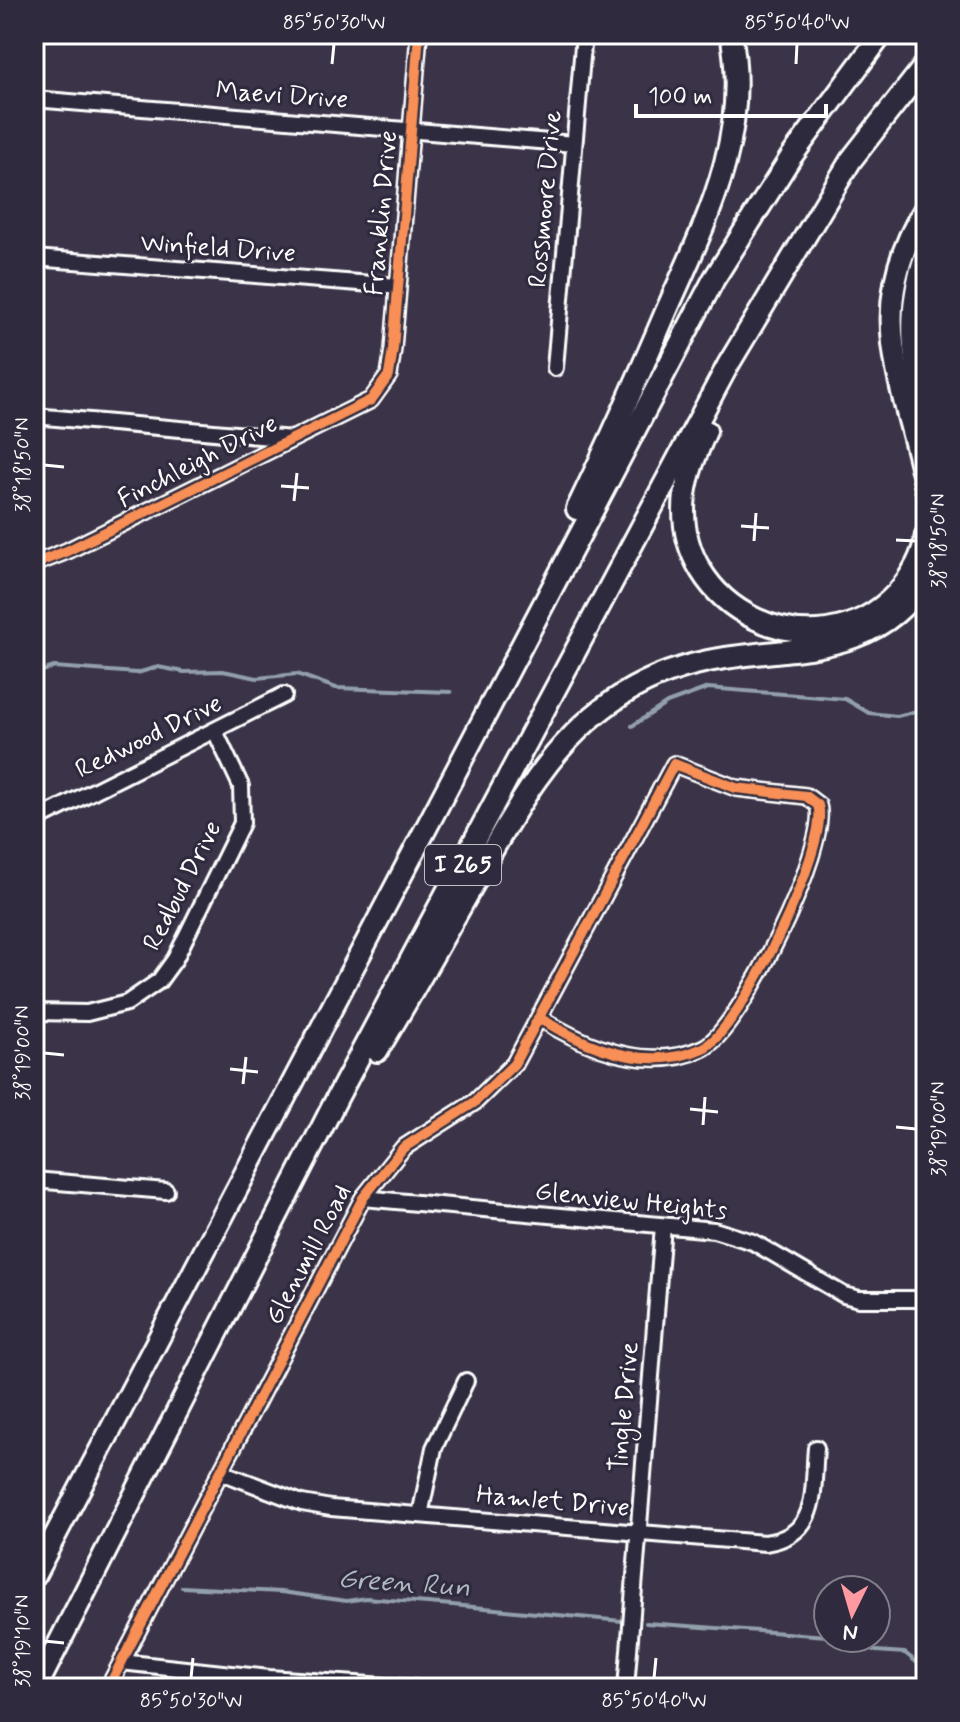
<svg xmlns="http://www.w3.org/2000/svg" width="960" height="1722" font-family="Mynerve,sans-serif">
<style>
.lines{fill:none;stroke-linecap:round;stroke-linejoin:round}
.stream{stroke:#92a0ab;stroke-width:4}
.minor-casing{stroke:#fff;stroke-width:20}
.highway-casing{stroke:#fff;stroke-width:26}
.minor{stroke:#2f2a3d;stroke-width:14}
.highway{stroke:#2f2a3d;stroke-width:20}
.cycleway-casing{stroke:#2f2a3d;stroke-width:15}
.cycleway{stroke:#f78f57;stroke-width:10}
.ticks{fill:none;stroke:#fff;stroke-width:3}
.labels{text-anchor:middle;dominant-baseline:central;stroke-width:6;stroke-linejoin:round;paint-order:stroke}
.shield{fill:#2f2a3d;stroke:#c1bfc5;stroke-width:2}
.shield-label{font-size:24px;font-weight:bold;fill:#fff}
.street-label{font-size:26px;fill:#fff;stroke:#2f2a3d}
.water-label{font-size:28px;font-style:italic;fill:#adb8c0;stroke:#2f2a3d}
.neatline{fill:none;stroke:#fff;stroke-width:3}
.ticks-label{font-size:20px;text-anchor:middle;fill:#fff}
</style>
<rect width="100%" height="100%" fill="#3b3348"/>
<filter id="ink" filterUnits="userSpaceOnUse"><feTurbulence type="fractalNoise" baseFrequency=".0125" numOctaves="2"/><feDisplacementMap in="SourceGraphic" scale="16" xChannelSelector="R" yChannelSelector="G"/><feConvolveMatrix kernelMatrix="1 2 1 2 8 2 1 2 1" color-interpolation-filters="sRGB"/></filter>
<g filter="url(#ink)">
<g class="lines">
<g class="stream">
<path d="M34,674l20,-7 83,6 21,-6 26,5 39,-1 34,7 40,-4 39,14 115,4"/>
<path d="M632,726l35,-23 41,-15 137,11 24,14 28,3 29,-7"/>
<path d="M182,1587l99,5 66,9 19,-3 86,7 170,16"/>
<path d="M646,1623l182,13"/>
<path d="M844,1638l32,13 29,2 21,17"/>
</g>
<defs>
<g id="minor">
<path d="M34,99l540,45"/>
<path d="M34,258l364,28"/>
<path d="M555,368l29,-334"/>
<path d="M34,416l258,23"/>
<path d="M34,564l33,-13 304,-151 18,-25 4,-26 26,-315"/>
<path d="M34,821l250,-126"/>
<path d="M34,1012l53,1 40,-10 32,-22 16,-22 67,-136 -1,-37 -26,-55"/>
<path d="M34,1180l132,11"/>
<path d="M363,1198l351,32 39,12 91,53 15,4h67"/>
<path d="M221,1472l81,31 29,5 434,35c55,-8 47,-52 51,-95"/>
<path d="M420,1515l14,-67 32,-67"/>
<path d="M121,1662l148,16 145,10"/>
<path d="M108,1688l255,-490 40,-50 72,-46 39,-38 160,-300 62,24 70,8 12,9c13,39 -79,227 -115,243 -54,25 -115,0 -162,-29"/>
<path d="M626,1688l37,-462"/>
</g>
<g id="highway">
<path d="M926,207c-65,103 -22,176 0,281"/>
<path d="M926,255c-20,53 -14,106 0,160"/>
<path d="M706,431c-9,21 -18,41 -21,64 -14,114 131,183 211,99 14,-16 27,-37 30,-59"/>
<path d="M577,509c31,-64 60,-129 88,-195 40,-91 86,-177 66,-280"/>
<path d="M377,1051c34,-55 65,-112 97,-168 38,-68 74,-137 139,-182 28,-20 62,-33 95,-40 83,-17 166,0 218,-83"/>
<path d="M34,1576l680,-1297 77,-122 91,-123"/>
<path d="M36,1688l301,-590 391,-733 123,-205 75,-96"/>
</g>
</defs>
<use href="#minor" class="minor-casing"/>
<use href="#highway" class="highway-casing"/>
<use href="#minor" class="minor"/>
<use href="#highway" class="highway"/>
<defs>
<g id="cycleway">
<path d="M34,564l33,-13 304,-151 18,-25 4,-26 26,-315"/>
<path d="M108,1688l255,-490 40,-50 72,-46 39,-38 160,-300 62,24 70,8 12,9c13,39 -79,227 -115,243 -54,25 -115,0 -162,-29"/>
</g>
</defs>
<use href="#cycleway" class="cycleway-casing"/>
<use href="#cycleway" class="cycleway"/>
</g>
</g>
<path class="ticks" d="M332,64l2,-20M796,64l1,-20M44,465l20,2M281,486l28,2M294,501l3,-28M741,526l28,2M896,540l20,1M754,541l2,-28M44,1053l20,2M230,1069l28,3M243,1084l3,-27M690,1109l28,3M703,1125l2,-28M896,1127l20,2M44,1641l20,2M191,1678l2,-20M654,1678l2,-20"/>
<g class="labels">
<rect class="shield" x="425" y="845" width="76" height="40" rx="6"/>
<g class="shield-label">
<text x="463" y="865">I 265</text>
</g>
<g class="street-label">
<text transform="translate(282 96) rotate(4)">Maevi Drive</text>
<text transform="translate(546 199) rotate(-85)">Rossmoore Drive</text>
<text transform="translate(382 213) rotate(-85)">Franklin Drive</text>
<text transform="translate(218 249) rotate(4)">Winfield Drive</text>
<text transform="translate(198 462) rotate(-27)">Finchleigh Drive</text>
<text transform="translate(149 737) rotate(-26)">Redwood Drive</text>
<text transform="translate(183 886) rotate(-63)">Redbud Drive</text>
<text transform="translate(631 1202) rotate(6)">Glenview Heights</text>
<text transform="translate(309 1255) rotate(-62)">Glenmill Road</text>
<text transform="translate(625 1407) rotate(-85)">Tingle Drive</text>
<text transform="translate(553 1502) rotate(5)">Hamlet Drive</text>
</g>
<g class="water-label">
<text transform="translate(404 1584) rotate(4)">Green Run</text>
</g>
</g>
<rect width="960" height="1722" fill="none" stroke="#2f2a3d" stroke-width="88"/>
<g transform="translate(852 1614) rotate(185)"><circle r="38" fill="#2f2a3d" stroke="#827f8b" stroke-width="2"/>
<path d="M0-6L14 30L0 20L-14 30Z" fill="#ff9aa2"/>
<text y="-12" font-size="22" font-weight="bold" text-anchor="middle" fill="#ffffff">N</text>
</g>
<path d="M636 104v12h190v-12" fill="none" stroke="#ffffff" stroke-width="4"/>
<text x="648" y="104" font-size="24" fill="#ffffff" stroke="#2f2a3d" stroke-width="6" paint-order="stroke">100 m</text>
<rect x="44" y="44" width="872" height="1634" class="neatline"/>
<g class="ticks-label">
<text x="334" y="29">85°50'30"W</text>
<text x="797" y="29">85°50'40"W</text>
<text transform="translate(22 465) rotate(-90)" y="7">38°18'50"N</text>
<text transform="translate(938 541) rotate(-90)" y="7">38°18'50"N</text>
<text transform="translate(22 1053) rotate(-90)" y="7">38°19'00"N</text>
<text transform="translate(938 1129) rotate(-90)" y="7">38°19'00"N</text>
<text transform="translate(22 1641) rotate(-90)" y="7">38°19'10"N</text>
<text x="191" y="1707">85°50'30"W</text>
<text x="654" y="1707">85°50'40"W</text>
</g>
</svg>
